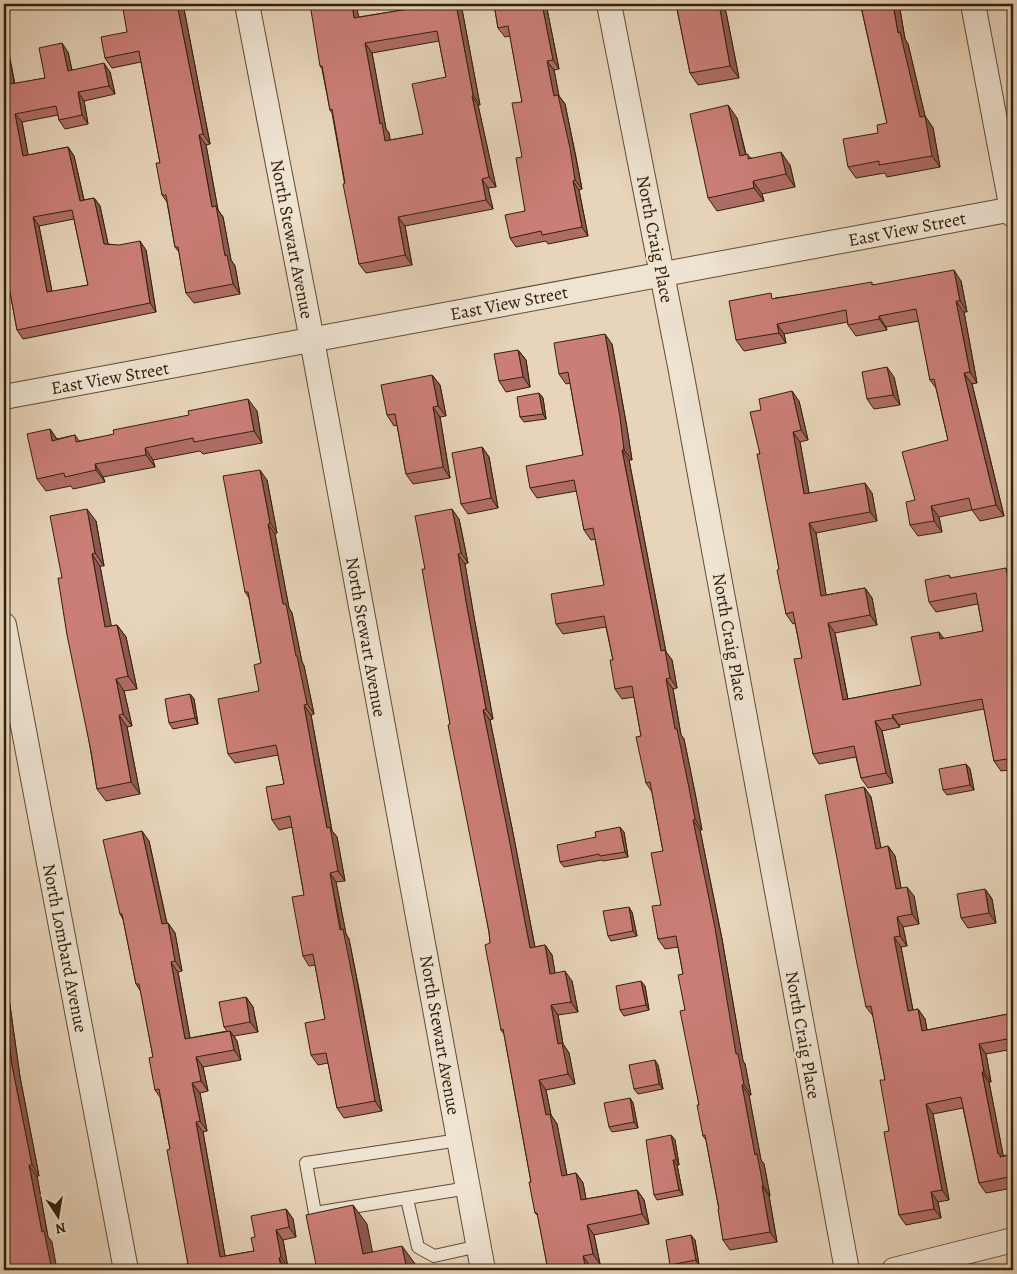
<svg xmlns="http://www.w3.org/2000/svg" width="1017" height="1274" font-family="Alegreya,serif">
<style>
.lines{fill:none;stroke-linecap:round;stroke-linejoin:round}
.lane-casing{stroke:#604d34;stroke-width:14}
.street-casing{stroke:#604d34;stroke-width:26}
.lane{stroke:#efe3d2;stroke-width:12}
.street{stroke:#efe3d2;stroke-width:24}
.wall{fill:#af6c67;stroke:#332007;fill-rule:evenodd}
.shaded-wall{fill:#8e5854;stroke:#332007}
.building{fill:#cb7e78;stroke:#332007;fill-rule:evenodd}
.labels{text-anchor:middle;dominant-baseline:central;stroke-width:4.5;stroke-linejoin:round;paint-order:stroke}
.street-label{font-size:18px;fill:#332007;stroke:#efe3d2}
</style>
<rect width="100%" height="100%" fill="#e7d4ba"/>
<filter id="stains"><feTurbulence type="fractalNoise" baseFrequency=".004" numOctaves="4"/><feColorMatrix values="0 0 0 0 .2 0 0 0 0 .09 0 0 0 0 .02 0 0 0 .5 -.17"/></filter>
<radialGradient id="worn" r=".72"><stop offset=".6" stop-color="#630" stop-opacity="0"/><stop offset="1" stop-color="#630" stop-opacity=".3"/></radialGradient>
<g class="lines">
<defs>
<g id="lane">
<path d="M459,1140l-153,23 9,50 153,-25"/>
<path d="M407,1199l11,48 16,9 45,-10"/>
</g>
<g id="street">
<path d="M247,4l65,336 171,930"/>
<path d="M609,4l71,362 167,904"/>
<path d="M973,4l40,211"/>
<path d="M4,397l1009,-188"/>
<path d="M4,625l122,645"/>
<path d="M894,1270l119,-30"/>
</g>
</defs>
<use href="#lane" class="lane-casing"/>
<use href="#street" class="street-casing"/>
<use href="#lane" class="lane"/>
<use href="#street" class="street"/>
</g>
<g class="wall">
<path d="M131,4h52l27,140 -4,1 12,65 5,7 8,43 4,6 5,28 -46,9 -8,-10 -7,-41 -4,-5 -8,-45 -5,-7 -2,-32 -19,-101 -29,6 -7,-10 22,-26 5,-25z"/>
<path d="M427,4h34l19,101h-2l18,82 -8,1 5,21 -88,17 7,39 -46,8 -7,-9 -27,-151 -2,-3 -8,-41 -2,-3 39,-49 68,-11zM439,41l7,36 -23,57 -33,6 -1,-7 -3,-4 -14,-76z"/>
<path d="M494,4h52l13,65 -5,1 5,26 6,8 11,53 6,32 -3,1 9,46 -40,8 -2,-3 -30,6 -6,-9 15,-27 -3,-54v-55l-12,-66 -5,1 -7,-9z"/>
<path d="M673,4h48l5,8 13,66 -41,7 -8,-12 -13,-64z"/>
<path d="M858,4h41l6,35 3,5 17,72 8,12 7,39 -53,10 -2,-4 -29,5 -8,-11 39,-44 -25,-112 -4,-5z"/>
<path d="M4,28l11,56 30,-6 23,-26 4,18 38,2 5,22 -31,7 4,23 -23,5 -6,-9 -1,-5 -36,7 6,33 40,-8 6,9 10,44 10,-2 6,8 8,38 38,6 10,62 -133,27 -6,-9 -7,-38 -6,-21zM74,219l14,66 -36,7 -13,-66z"/>
<path d="M737,118l9,36 5,4 39,7 5,22 -33,7 2,7 -47,10 -9,-13z"/>
<path d="M961,281l6,31h-3l13,71 -5,1 32,132 -24,5 -8,-11 -33,7 3,15 -24,4 -8,-11 5,-25 33,-60 -12,-52 -6,-8 -11,-59 -33,6 1,3 -31,6 -8,-11v-3l-64,12 2,9 -42,8 -8,-11 39,-42 99,-13z"/>
<path d="M612,344l15,84 5,32h-3l37,192 6,8 5,28 -4,1 8,46 3,4 12,59 6,32h-2l22,109 21,122 2,3 6,31h-2l12,65 3,4 6,32h-1l8,46 -47,8 -7,-10 -4,-31 -13,-69 -3,-4 -4,-31 -14,-95 -2,-36 -5,-27 -13,2 -7,-10 3,-34 2,-54 -11,-59 -6,-9 -5,-47 -7,-39 -12,2 -7,-10 -2,-29 -7,-33 -43,7 -7,-10 48,-39 -9,-46 -4,1 -7,-10 -7,-39 -40,7 -7,-10 53,-33 -13,-72 -4,1 -7,-10z"/>
<path d="M518,350l8,10 4,27 -24,5 -7,-11z"/>
<path d="M432,375l8,10 6,31 -6,1 10,61 -37,6 -7,-10 -9,-49 -3,1 -7,-11z"/>
<path d="M894,377l6,28 -26,4 -7,-10z"/>
<path d="M539,393l4,5 3,21 -22,3 -4,-5z"/>
<path d="M799,401l9,39 -8,2 9,51h63l5,28 -61,12 10,62 39,-7 7,10 5,27 -42,8 13,66 73,-14 23,-46 39,-8 -5,-27 -42,8 -7,-10 20,-27 2,3h62l-4,192 -8,1 -7,-10 -10,-52 -85,16 1,2 -18,4 11,52 -25,5 -7,-10 -5,-21 -37,7 -6,-10 -11,-96 -7,-35 -2,1 -7,-10 -7,-45 -19,-115 1,-44z"/>
<path d="M257,411l5,32 -59,11 -3,-3 -47,9 2,7 -52,10 2,5 -32,7 -2,-3 -25,5 -9,-12 13,-50 7,10 18,-4 4,6z"/>
<path d="M482,447l7,10 9,51 -30,6 -7,-10z"/>
<path d="M267,480l10,53 -2,1 14,74 3,5 10,49 2,4 10,48 -3,1 11,60 10,56 5,6 8,44 -9,1 10,52 3,5 11,55 22,117 -38,7 -7,-10 -9,-45 -10,2 -7,-10 14,-36 -10,-54 -6,1 -6,-10 1,-61 -12,-68 -13,3 -7,-10 12,-36 -6,-29 -43,8 -7,-9 31,-63 2,-28 -12,-65 -4,-6z"/>
<path d="M459,519l9,44 -3,1 9,53 19,102 -3,1 23,113 22,114 10,-2 7,10 3,18 17,8 6,31 -20,3 5,29 6,9 6,31 -29,6 5,25 6,9 10,51 9,-2 7,10 3,16 51,-9 7,10 5,24 -55,11 6,29 -10,2 1,4h-43l-10,-54 -3,-3 -4,-31 -27,-148 -3,-4 -12,-98 -39,-208 -25,-155z"/>
<path d="M96,521l8,45h-4l11,60 6,-1 9,12 11,52 -13,2 8,35 -5,1 13,67 -34,7 -9,-12 -35,-211z"/>
<path d="M190,694l4,5 4,25 -25,5 -4,-6z"/>
<path d="M966,764l4,5 4,21 -27,5 -4,-5z"/>
<path d="M864,787l7,10 10,51 7,-2 7,10 6,32 13,8 5,28 -16,3 4,19 -6,1 12,63 5,-1 7,10 2,11 86,-17v36l-27,5 5,28h-2l14,74 10,-2v34l-27,5 -7,-10 -16,-75 -30,6 16,86 -11,2 3,16 -35,7 -7,-10 -10,-84 -4,-51 -12,-64 -7,-9z"/>
<path d="M624,832l4,25 -25,4 -1,-1 -38,7 -4,-5z"/>
<path d="M149,841l18,82h1l7,10 7,38 -4,1 12,66 37,-7 -3,-4 22,-30 7,10 5,25 -24,4 3,5 4,19 -38,7 5,24 -8,2 7,38 -4,1 22,124 29,-5 1,-14 31,-28 7,10 3,18 -13,3 5,28h-2l1,2h-100l1,-6 -18,-115 -10,-52 -5,-7 -2,-33 -12,-65 -5,-8 -13,-65 -3,-5z"/>
<path d="M985,889l7,10 4,24 -28,5 -7,-10z"/>
<path d="M632,912l5,24 -26,5 -3,-5z"/>
<path d="M5,970l15,107 19,99h-2l11,61 4,5 -45,8z"/>
<path d="M645,986l4,24 -25,6 -4,-6z"/>
<path d="M658,1065l5,24 -25,5 -4,-5z"/>
<path d="M630,1098l3,5 5,25 -26,4 -3,-5z"/>
<path d="M671,1135l4,5 4,25h-2l6,30 -26,5 -3,-5z"/>
<path d="M695,1240l4,25 -25,5 -4,-5z"/>
</g>
<g class="shaded-wall">
<path d="M177,4h6l27,140 -7,-10z"/>
<path d="M352,4h4l5,23 -7,-9z"/>
<path d="M456,4h5l19,101 -7,-10z"/>
<path d="M542,4h4l13,65 -6,-9z"/>
<path d="M719,4h2l5,8 13,66 -9,-12z"/>
<path d="M893,4h6l6,35 3,5 17,72 8,12 7,39 -8,-11 -12,-39 -22,-84z"/>
<path d="M4,28l12,65 -6,-9 -6,-33z"/>
<path d="M62,43l6,9 6,28 -6,-9z"/>
<path d="M365,43l7,10 14,76 3,4 3,17 -7,-9 -5,-17z"/>
<path d="M547,61l7,9 5,26 6,8 17,85 -7,-9 -21,-84z"/>
<path d="M104,63l6,9 5,22 -6,-8z"/>
<path d="M78,92l6,9 4,23 -6,-9z"/>
<path d="M472,96l6,9 18,82 -7,-10z"/>
<path d="M728,105l9,13 12,51 -9,-13z"/>
<path d="M15,114l7,8 8,43 -7,-9z"/>
<path d="M199,135l7,10 12,65 5,7 8,43 4,6 5,28 -7,-10 -8,-28 -13,-49z"/>
<path d="M68,147l6,9 12,53 -6,-8z"/>
<path d="M781,152l9,13 5,22 -9,-13z"/>
<path d="M482,179l6,9 5,21 -7,-9z"/>
<path d="M573,181l6,9 9,46 -6,-9z"/>
<path d="M753,181l9,13 2,7 -10,-13z"/>
<path d="M94,198l6,8 10,47 -6,-9z"/>
<path d="M33,217l6,9 15,75 -7,-9z"/>
<path d="M398,217l7,9 7,39 -7,-10z"/>
<path d="M140,241l6,9 10,62 -6,-9z"/>
<path d="M954,270l7,11 6,31 -7,-11z"/>
<path d="M956,301l8,11 13,71 -7,-11z"/>
<path d="M879,316l7,11 1,3 -8,-11z"/>
<path d="M777,324l7,10 2,9 -7,-10z"/>
<path d="M605,334l7,10 15,84 5,32 -8,-10z"/>
<path d="M518,350l8,10 4,27 -7,-10z"/>
<path d="M887,367l7,10 6,28 -7,-10z"/>
<path d="M964,373l8,11 32,132 -8,-11z"/>
<path d="M432,375l8,10 6,31 -8,-10z"/>
<path d="M792,391l7,10 9,39 -7,-10z"/>
<path d="M539,393l4,5 3,21 -3,-5z"/>
<path d="M248,399l9,12 5,32 -8,-12z"/>
<path d="M433,407l7,10 10,61 -7,-11z"/>
<path d="M50,429l8,12h-6z"/>
<path d="M793,432l7,10 11,62 -7,-10z"/>
<path d="M482,447l7,10 9,51 -7,-10z"/>
<path d="M145,448l8,12 2,7 -9,-12z"/>
<path d="M622,450l7,10 37,192 6,8 5,28 -7,-10 -9,-27z"/>
<path d="M95,464l8,13 2,5 -9,-12z"/>
<path d="M260,470l7,10 10,53 -7,-10z"/>
<path d="M865,483l7,10 5,28 -7,-9z"/>
<path d="M931,506l8,11 3,15 -8,-11z"/>
<path d="M87,509l9,12 8,45 -9,-13z"/>
<path d="M452,509l7,10 9,44 -7,-10z"/>
<path d="M809,523l7,10 12,73 -7,-10z"/>
<path d="M268,524l7,10 14,74 3,5 10,49 2,4 10,48 -7,-10 -24,-100z"/>
<path d="M92,554l8,12 14,74 -9,-13z"/>
<path d="M458,554l7,10 9,53 19,102 -7,-10 -19,-102z"/>
<path d="M1006,568l7,10v30z"/>
<path d="M865,588l7,10 5,27 -7,-10z"/>
<path d="M828,623l7,10 15,77 -7,-10z"/>
<path d="M117,625l9,12 11,52 -9,-13z"/>
<path d="M939,632l7,9 -6,-2z"/>
<path d="M116,679l8,12 8,35 -9,-12z"/>
<path d="M666,679l7,10 8,46 3,4 12,59 6,32 -7,-11 -20,-90z"/>
<path d="M190,694l4,5 4,25 -3,-6z"/>
<path d="M304,705l7,10 21,116 5,6 8,44 -7,-10 -11,-43 -12,-62z"/>
<path d="M483,710l7,10 23,113 24,125 -7,-10z"/>
<path d="M119,715l8,12 13,67 -9,-12z"/>
<path d="M892,715l7,10 1,2 -7,-9z"/>
<path d="M875,721l7,10 11,52 -7,-10z"/>
<path d="M966,764l4,5 4,21 -4,-5z"/>
<path d="M864,787l7,10 12,62 -7,-10z"/>
<path d="M693,820l7,10 22,109 21,122 2,3 6,31 -7,-10 -8,-31z"/>
<path d="M620,827l4,5 4,25 -3,-5z"/>
<path d="M142,831l7,10 20,93 -7,-10z"/>
<path d="M888,846l7,10 8,42 -7,-9z"/>
<path d="M330,873l6,9 10,52 3,5 33,172 -7,-10z"/>
<path d="M907,887l7,9 5,28 -7,-10z"/>
<path d="M985,889l7,10 4,24 -7,-10z"/>
<path d="M629,907l3,5 5,24 -4,-5z"/>
<path d="M897,917l6,10 4,19 -7,-10z"/>
<path d="M168,923l7,10 7,38 -7,-10z"/>
<path d="M894,937l7,10 14,74 -7,-10z"/>
<path d="M545,945l7,10 5,29 -7,-10z"/>
<path d="M4,962l16,115 19,99 -7,-11 -20,-99 -8,-62z"/>
<path d="M171,962l7,10 14,77 -7,-10z"/>
<path d="M565,971l7,10 6,31 -7,-10z"/>
<path d="M641,981l4,5 4,24 -3,-5z"/>
<path d="M246,997l7,10 5,25 -8,-10z"/>
<path d="M551,1005l7,10 5,29 6,9 6,31 -7,-10 -10,-30z"/>
<path d="M918,1009l7,10 4,22 -7,-10z"/>
<path d="M230,1031l7,10 4,19 -7,-10z"/>
<path d="M979,1044l7,10 5,28 -7,-10z"/>
<path d="M196,1057l7,10 5,24 -7,-10z"/>
<path d="M655,1060l3,5 5,24 -4,-5z"/>
<path d="M982,1072l7,10 15,77 -6,-5z"/>
<path d="M539,1080l7,10 5,25 6,9 12,62 -7,-10 -16,-61z"/>
<path d="M192,1083l8,10 7,38 -7,-10z"/>
<path d="M742,1085l7,10 12,65 3,4 6,32 -7,-11 -8,-30z"/>
<path d="M630,1098l3,5 5,25 -4,-6z"/>
<path d="M926,1104l7,10 16,86 -7,-10z"/>
<path d="M196,1122l7,10 24,135 -7,-10z"/>
<path d="M671,1135l4,5 4,25 -3,-5z"/>
<path d="M673,1160l4,5 6,30 -4,-5z"/>
<path d="M29,1165l8,11 11,61 4,5 5,28h-5l-10,-38z"/>
<path d="M576,1173l7,10 5,27 -7,-10z"/>
<path d="M762,1186l7,10 8,46 -7,-10z"/>
<path d="M637,1190l7,10 5,24 -7,-10z"/>
<path d="M931,1192l7,10 3,16 -7,-9z"/>
<path d="M353,1205l14,19 9,46 -13,-16z"/>
<path d="M286,1209l7,10 3,18 -7,-10z"/>
<path d="M587,1225l7,10 6,29 -7,-10z"/>
<path d="M276,1230l7,10 5,28 -7,-11z"/>
<path d="M691,1235l4,5 4,25 -3,-5z"/>
<path d="M402,1246l14,19 1,5h-10z"/>
<path d="M583,1256l7,10 1,4h-5z"/>
<path d="M279,1258l7,10 1,2h-5z"/>
</g>
<g class="building">
<path d="M131,4h46l26,130 -4,1 13,72 4,-1 9,50 2,-1 6,29 -47,9 -8,-46h-3l-9,-52h-4l-6,-32h4l-21,-112 -34,7 -4,-21 26,-5 -4,-23 9,-2z"/>
<path d="M310,4h42l2,14 73,-12v-2h29l17,91 -1,1 17,81 -7,2 4,21 -88,17 7,38 -46,9 -16,-80 2,-1 -13,-74 -2,1 -8,-44h-2zM437,31l9,46 -34,7 11,50 -38,7 -3,-18 -2,1 -15,-81z"/>
<path d="M494,4h48l11,56 -6,1 7,35 4,-1 12,53 5,32 -2,1 9,46 -40,8 -1,-4 -31,7 -5,-23 20,-4 -9,-53 6,-1 -10,-54 10,-1 -14,-76 -10,2z"/>
<path d="M676,4h43l11,62 -40,7z"/>
<path d="M858,4h35l5,29 2,-1 20,85 5,-1 7,40 -53,9v-4l-31,6 -5,-28 35,-6 -1,-8 10,-2 -26,-117h-3z"/>
<path d="M62,43l6,28 36,-8 5,23 -31,6 4,23 -23,5 -3,-14 -41,8 8,42 45,-9 12,54 14,-3 10,46 15,1 21,-4 10,62 -133,27 -7,-38 -6,-21v-220l6,33 35,-6 -6,-30zM72,210l16,75 -41,7 -14,-75z"/>
<path d="M728,105l12,51 8,-2v5l33,-7 5,22 -33,7 1,7 -46,10 -18,-84z"/>
<path d="M954,270l6,31h-4l14,71 -6,1 32,132 -24,5 -3,-12 -38,8 3,15 -24,4 -4,-23 9,-2 -13,-48 46,-12 -14,-61 -4,1 -14,-71 -37,7v3l-31,6 -2,-15 -69,14 2,9 -43,7 -7,-39 42,-8 1,6 100,-17v3z"/>
<path d="M605,334l15,83 4,33h-2l39,201 4,-1 5,28 -4,1 9,50h2l12,59 6,31 -2,1 22,108 21,126h2l6,31h-2l13,70 2,-1 6,31 -1,1 8,46 -47,8 -5,-31h1l-14,-74 -2,1 -6,-31h2l-19,-94 5,-1 -7,-35 5,-1 -7,-38 -18,3 -6,-33 9,-1 -10,-52 12,-2 -13,-69 -4,1 -10,-46 5,-1 -9,-50 -17,3 -5,-29h3l-9,-44 -48,8 -5,-30 53,-9 -11,-57 -9,2 -10,-50 -44,8 -4,-22 57,-11 -15,-83 -9,2 -5,-31z"/>
<path d="M518,350l5,27 -24,4 -5,-27z"/>
<path d="M887,367l6,28 -26,4 -5,-27z"/>
<path d="M432,375l6,31 -5,1 10,60 -37,7 -11,-60 -8,1 -6,-30z"/>
<path d="M792,391l9,39 -8,2 11,62 61,-11 5,29 -61,11 12,73 44,-8 5,27 -42,8 15,77 78,-15 -10,-48 28,-5 1,7 43,-8 -7,-38 -47,9 -4,-22 24,-5 1,3 56,-10 7,40v183l-6,-32 -13,2 -12,-62 -90,16 1,3 -18,3 11,52 -25,5 -7,-32 -41,8 -19,-95 8,-1 -9,-46 -7,2 -9,-44 2,-1 -22,-115h3l-10,-42 11,-2 -2,-11z"/>
<path d="M539,393l4,21 -23,3 -3,-20z"/>
<path d="M248,399l6,32 -60,11 -1,-4 -48,10 1,7 -51,9 1,6 -31,7 -1,-4 -27,6 -10,-45 23,-5 2,12 23,-6 1,7 38,-8 -1,-4 76,-15 -1,-4z"/>
<path d="M482,447l9,51 -30,6 -9,-51z"/>
<path d="M260,470l10,53 -2,1 15,80h3l10,52h1l10,48 -3,1 11,61 12,62 3,-1 8,44 -8,2 10,57 3,-1 11,56 21,116 -38,7 -11,-55 -15,2 -6,-32 20,-4 -12,-65 -10,2 -11,-59 12,-2 -14,-79 -18,4 -6,-33 18,-3 -8,-39 -48,9 -10,-55 41,-8 -5,-26 7,-2 -13,-71h-3l-22,-116z"/>
<path d="M87,509l8,44 -3,1 13,73 12,-2 11,51 -12,3 7,35 -4,1 12,67 -34,7 -6,-38 -24,-116 -9,-57h4l-12,-62z"/>
<path d="M452,509l9,44 -3,1 9,53 19,102 -3,1 23,113 24,125 15,-3 5,29 15,-3 6,31 -20,3 7,39 4,-1 6,31 -29,6 7,35 4,-1 12,62 14,-3 5,27 56,-10 5,24 -55,11 6,29 -10,2 3,14h-38l-11,-57h-2l-6,-31h2l-28,-153 -2,1 -16,-85 5,-2 -1,-11 -41,-207 2,-1 -19,-104 -9,-51h3l-10,-53z"/>
<path d="M190,694l5,24 -26,5 -4,-24z"/>
<path d="M966,764l4,21 -27,5 -4,-21z"/>
<path d="M864,787l12,62 12,-3 8,43 11,-2 5,27 -15,3 3,19 -6,1 14,74 10,-2 4,22 91,-18v25l-34,6 5,28h-2l16,82h2v3l13,-3v22l-34,7 -18,-86 -35,7 16,86 -11,2 3,17 -35,6 -15,-83 5,-1 -9,-51h5l-14,-74 -5,1 -10,-48 -31,-164z"/>
<path d="M620,827l5,25 -25,4 -1,-2 -39,8 -3,-17 39,-8 -1,-5z"/>
<path d="M142,831l20,93 6,-1 7,38 -4,1 14,77 45,-8 4,19 -38,7 5,24 -9,2 8,38 -4,1 24,135 34,-6 -3,-13 4,-1 -4,-21 35,-7 3,18 -13,3 5,27 -2,1 3,12h-95l-1,-6h2l-21,-114 3,-1 -11,-60 -4,1 -6,-32 4,-1 -14,-73h-3l-14,-70h-2l-17,-74z"/>
<path d="M985,889l4,24 -28,5 -4,-24z"/>
<path d="M629,907l4,24 -25,5 -5,-25z"/>
<path d="M641,981l5,24 -26,5 -4,-24z"/>
<path d="M246,997l4,25 -26,5 -5,-25z"/>
<path d="M4,1004l8,62 20,99h-3l13,67 2,-1 8,39h-48v-19l3,-1 -3,-18z"/>
<path d="M655,1060l4,24 -25,5 -5,-24z"/>
<path d="M630,1098l4,24 -25,5 -5,-24z"/>
<path d="M671,1135l5,25h-3l6,30 -25,5 -8,-55z"/>
<path d="M353,1205l10,49 39,-8 5,24h-90l-11,-55z"/>
<path d="M691,1235l5,25 -26,5 -4,-25z"/>
</g>
<g class="labels">
<g class="street-label">
<text transform="translate(907 229) rotate(-11)">East View Street</text>
<text transform="translate(292 239) rotate(79)">North Stewart Avenue</text>
<text transform="translate(655 239) rotate(79)">North Craig Place</text>
<text transform="translate(509 303) rotate(-11)">East View Street</text>
<text transform="translate(110 378) rotate(-10)">East View Street</text>
<text transform="translate(366 637) rotate(80)">North Stewart Avenue</text>
<text transform="translate(730 637) rotate(80)">North Craig Place</text>
<text transform="translate(65 948) rotate(79)">North Lombard Avenue</text>
<text transform="translate(440 1035) rotate(80)">North Stewart Avenue</text>
<text transform="translate(803 1035) rotate(80)">North Craig Place</text>
</g>
</g>
<rect width="1017" height="1274" fill="none" stroke="#e7d4ba" stroke-width="20"/>
<rect x="5" y="5" width="1007" height="1264" fill="none" stroke="#332007" stroke-width="2.5"/>
<rect x="10" y="10" width="997" height="1254" fill="none" stroke="#332007"/>
<g transform="translate(58 1216) rotate(168)" stroke="#efe3d2" stroke-width="4" paint-order="stroke">
<path d="M0-4L9 19L0 12L-9 19Z" fill="#332007"/>
<text y="-8" font-size="14" font-weight="bold" text-anchor="middle" fill="#332007">N</text>
</g>
<rect width="100%" height="100%" filter="url(#stains)"/>
<rect width="100%" height="100%" fill="url(#worn)"/>
</svg>
